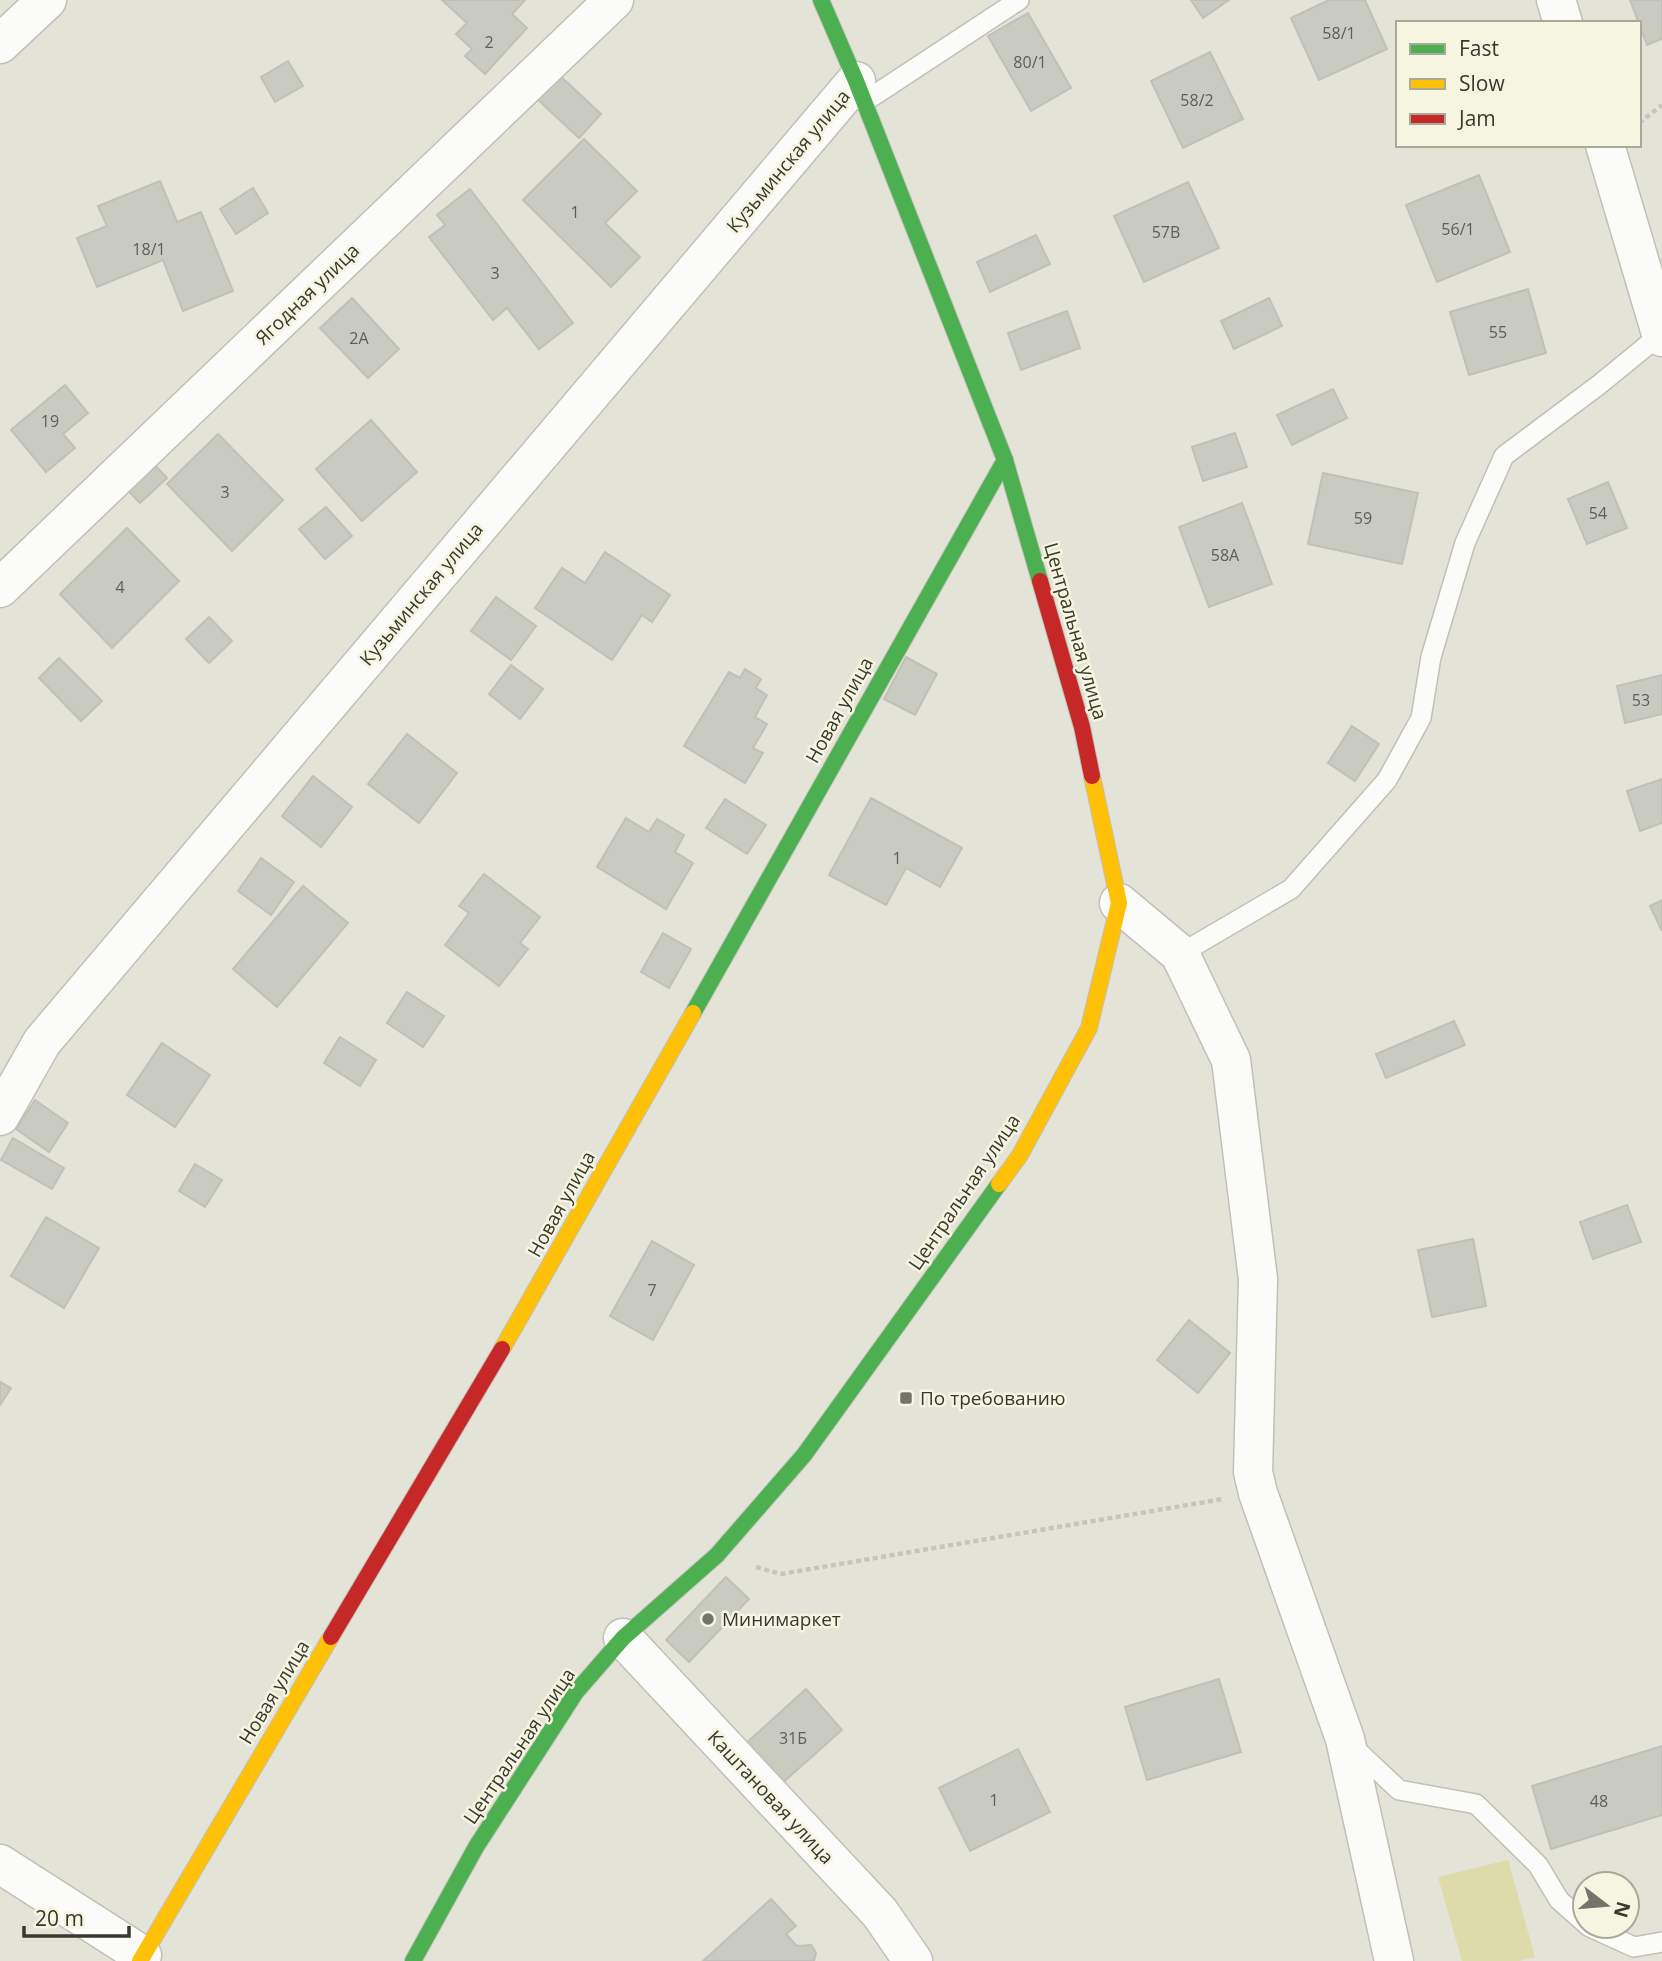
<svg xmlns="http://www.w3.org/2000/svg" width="1662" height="1961" font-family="'Open Sans',sans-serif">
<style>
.green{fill:#dcdba9}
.building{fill:#c9cac0;stroke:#c0c0b7;stroke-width:2}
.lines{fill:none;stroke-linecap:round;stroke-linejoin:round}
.lane-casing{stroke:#c0c0b8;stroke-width:22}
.street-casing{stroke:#c0c0b8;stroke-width:41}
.fast-casing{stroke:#c0c0b8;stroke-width:18}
.slow-casing{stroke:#c0c0b8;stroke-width:18}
.jam-casing{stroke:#c0c0b8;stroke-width:18}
.path{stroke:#c5c5c0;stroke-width:4.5;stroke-dasharray:5 3.5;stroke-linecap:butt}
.lane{stroke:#fbfbf9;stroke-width:19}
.street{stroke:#fbfbf9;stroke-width:38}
.fast{stroke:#4caf50;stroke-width:16}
.slow{stroke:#ffc107;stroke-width:16}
.jam{stroke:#c62828;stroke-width:16}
.poi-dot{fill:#74746b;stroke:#f5f5e0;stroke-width:2.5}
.labels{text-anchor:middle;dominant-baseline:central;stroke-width:5;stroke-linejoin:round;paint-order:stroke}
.number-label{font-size:16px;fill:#5e5e56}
.street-label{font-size:19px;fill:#383830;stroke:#f5f5e0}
.poi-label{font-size:19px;fill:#383830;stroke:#f5f5e0;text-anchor:start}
</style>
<rect width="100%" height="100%" fill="#e3e3d8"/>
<path class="green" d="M1508,1860l27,97 -16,4h-57l-24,-84z"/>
<g class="building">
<path d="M442,0h83l-13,14 15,14 -42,46 -20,-18 7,-7 -16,-15 11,-11z"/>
<path d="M1191,0h38l-26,18z"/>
<path d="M1329,0h36l22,49 -68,31 -28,-62z"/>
<path d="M1630,0h32v39l-15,6z"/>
<path d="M1028,13l43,75 -40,23 -43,-75z"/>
<path d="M1210,52l33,67 -60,29 -32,-67z"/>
<path d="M288,61l15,25 -28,16 -14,-25z"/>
<path d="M557,73l44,41 -22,24 -44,-41z"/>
<path d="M584,139l53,52 -32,32 35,34 -29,30 -88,-87z"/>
<path d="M1479,175l31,77 -73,30 -31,-77z"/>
<path d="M160,181l17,41 24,-10 32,79 -50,20 -20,-51 -66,27 -20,-49 30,-12 -9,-20z"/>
<path d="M1188,182l31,66 -75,34 -30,-66z"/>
<path d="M253,188l15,25 -32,21 -16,-25z"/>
<path d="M470,189l103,134 -34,26 -32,-41 -14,12 -64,-83 16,-12 -8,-10z"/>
<path d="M1036,235l14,29 -60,28 -13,-30z"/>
<path d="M1528,289l18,64 -77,22 -19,-63z"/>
<path d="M352,298l47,51 -31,29 -48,-50z"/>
<path d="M1269,298l13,28 -48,23 -13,-28z"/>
<path d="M1067,311l13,37 -59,22 -13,-37z"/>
<path d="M65,385l23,28 -25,21 12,14 -29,24 -35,-42z"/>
<path d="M1333,389l14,29 -55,27 -15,-30z"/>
<path d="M371,420l46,52 -55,49 -46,-52z"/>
<path d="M1235,433l12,34 -44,14 -11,-34z"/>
<path d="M218,434l65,66 -51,51 -65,-67z"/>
<path d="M147,457l20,21 -27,25 -20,-21z"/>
<path d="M1323,473l95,20 -16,71 -94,-20z"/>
<path d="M1608,482l19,46 -40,16 -19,-45z"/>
<path d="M1242,503l30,81 -63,23 -30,-80z"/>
<path d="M326,507l26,29 -27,23 -26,-30z"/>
<path d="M127,528l52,53 -67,67 -52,-54z"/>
<path d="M605,552l65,43 -18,27 -10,-7 -30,45 -77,-52 27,-40 23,15z"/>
<path d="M496,597l40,29 -25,34 -40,-29z"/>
<path d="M209,617l23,24 -23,22 -23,-24z"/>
<path d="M906,657l31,17 -22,41 -31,-16z"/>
<path d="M59,658l43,43 -21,20 -42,-43z"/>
<path d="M511,665l32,24 -23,30 -31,-25z"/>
<path d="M745,669l16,10 -5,9 11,7 -12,22 12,7 -14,24 10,5 -18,30 -61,-37 45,-74 11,6z"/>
<path d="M1662,675v39l-37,9 -8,-37z"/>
<path d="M1352,726l27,18 -24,37 -27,-18z"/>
<path d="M407,734l50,39 -38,50 -51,-39z"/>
<path d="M313,776l39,31 -31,40 -39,-31z"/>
<path d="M1662,779v44l-22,8 -13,-40z"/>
<path d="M871,798l91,50 -22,39 -34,-19 -20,37 -57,-30z"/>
<path d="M725,799l41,26 -19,29 -41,-26z"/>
<path d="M626,818l23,14 8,-13 27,16 -9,17 18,11 -27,46 -69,-42z"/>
<path d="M261,858l33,24 -23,33 -33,-24z"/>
<path d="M484,874l56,43 -20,26 8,6 -29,37 -54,-41 24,-32 -10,-7z"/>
<path d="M303,886l45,37 -71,84 -44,-38z"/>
<path d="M1662,900v31l-12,-25z"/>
<path d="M663,933l28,16 -22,39 -28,-16z"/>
<path d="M407,992l37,24 -21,31 -36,-24z"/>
<path d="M1454,1021l11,24 -79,33 -10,-24z"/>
<path d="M340,1037l36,23 -16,26 -36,-23z"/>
<path d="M162,1043l48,32 -35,52 -48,-32z"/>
<path d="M35,1100l33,23 -19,29 -33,-23z"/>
<path d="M13,1138l51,30 -12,21 -51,-29z"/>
<path d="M195,1164l27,16 -17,27 -26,-16z"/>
<path d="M1627,1205l14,37 -48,17 -13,-37z"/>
<path d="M46,1217l53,31 -35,60 -53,-32z"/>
<path d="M1473,1239l13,67 -54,11 -14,-67z"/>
<path d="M652,1241l42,24 -41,75 -43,-24z"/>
<path d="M1189,1320l41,33 -32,40 -41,-33z"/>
<path d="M0,1382l11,6 -11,17z"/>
<path d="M726,1577l23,22 -60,63 -23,-22z"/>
<path d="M1219,1679l22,73 -94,28 -22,-73z"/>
<path d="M806,1689l36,41 -63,56 -36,-40z"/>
<path d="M1662,1746v69l-111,34 -19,-63z"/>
<path d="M1018,1749l32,63 -80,39 -31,-63z"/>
<path d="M771,1899l25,27 -10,8 11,12 14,-1 5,8 -2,8h-111z"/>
</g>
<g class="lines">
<defs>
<g id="lane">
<path d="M864,102l155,-102"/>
<path d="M1180,954l111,-65 96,-109 34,-62 10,-61 34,-114 39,-87 96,-72 61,-50"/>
<path d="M1351,1745l48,45 77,14 62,61 21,35 26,23"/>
<path d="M1588,1926l46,21 28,-5"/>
</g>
<g id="street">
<path d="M1556,0l7,23"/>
<path d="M0,44l47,-44"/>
<path d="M1605,145l57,192"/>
<path d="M0,588l614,-588"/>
<path d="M1119,903l61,51 51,106 27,219 -5,193 5,21 87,246 49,222"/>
<path d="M0,1116l42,-74 814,-961"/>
<path d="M623,1638l257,275 33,48"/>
<path d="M0,1864l142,91"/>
</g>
<g id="fast">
<path d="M821,0l35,81 149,379 35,121"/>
<path d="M693,1013l312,-553"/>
<path d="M413,1961l63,-114 100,-155 47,-54 94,-83 87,-100 195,-271"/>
</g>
<g id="slow">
<path d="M999,1184l21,-29 69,-127 30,-125 -27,-127"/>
<path d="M502,1349l191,-336"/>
<path d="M140,1961l191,-324"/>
</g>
<g id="jam">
<path d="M1040,581l42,146 10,49"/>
<path d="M331,1637l171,-288"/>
</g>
</defs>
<use href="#lane" class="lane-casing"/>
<use href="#street" class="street-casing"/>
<use href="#fast" class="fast-casing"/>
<use href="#slow" class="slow-casing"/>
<use href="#jam" class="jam-casing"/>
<g class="path">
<path d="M1639,123l23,-18"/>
<path d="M756,1567l25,7 442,-75"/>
</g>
<use href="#lane" class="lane"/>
<use href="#street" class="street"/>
<use href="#fast" class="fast"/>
<use href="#slow" class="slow"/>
<use href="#jam" class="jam"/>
</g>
<g class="poi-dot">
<rect x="899" y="1391" width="14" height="14" rx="3.5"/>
<circle cx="708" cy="1619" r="7"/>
</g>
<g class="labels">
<g class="number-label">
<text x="1339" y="33">58/1</text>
<text x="489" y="42">2</text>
<text x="1030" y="62">80/1</text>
<text x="1197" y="100">58/2</text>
<text x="575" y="212">1</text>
<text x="1458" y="229">56/1</text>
<text x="1166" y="232">57В</text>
<text x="149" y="249">18/1</text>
<text x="495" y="273">3</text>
<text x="1498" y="332">55</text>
<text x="359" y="338">2А</text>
<text x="50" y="421">19</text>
<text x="225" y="492">3</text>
<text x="1598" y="513">54</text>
<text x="1363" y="518">59</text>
<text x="1225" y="555">58А</text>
<text x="120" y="587">4</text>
<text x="1641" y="700">53</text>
<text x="897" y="858">1</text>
<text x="652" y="1290">7</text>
<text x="793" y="1738">31Б</text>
<text x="994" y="1800">1</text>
<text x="1599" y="1801">48</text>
</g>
<g class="street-label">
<text transform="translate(788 161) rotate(-50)">Кузьминская улица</text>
<text transform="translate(307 294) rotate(-44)">Ягодная улица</text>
<text transform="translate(421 594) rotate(-50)">Кузьминская улица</text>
<text transform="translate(1076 631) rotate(74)">Центральная улица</text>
<text transform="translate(839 710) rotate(-61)">Новая улица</text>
<text transform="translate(964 1192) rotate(-56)">Центральная улица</text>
<text transform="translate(561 1204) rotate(-61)">Новая улица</text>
<text transform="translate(274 1692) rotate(-59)">Новая улица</text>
<text transform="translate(519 1746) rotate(-56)">Центральная улица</text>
<text transform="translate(771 1797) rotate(47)">Каштановая улица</text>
</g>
<g class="poi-label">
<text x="920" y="1398">По требованию</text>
<text x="722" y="1619">Минимаркет</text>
</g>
</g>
<rect x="1396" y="21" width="245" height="126" fill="#f5f5e0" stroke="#a9a99a" stroke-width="2"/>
<rect x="1410" y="44" width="35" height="10" fill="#4caf50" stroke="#a9a99a" stroke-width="2"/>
<text x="1459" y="56" font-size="21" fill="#383830">Fast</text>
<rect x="1410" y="79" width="35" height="10" fill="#ffc107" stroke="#a9a99a" stroke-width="2"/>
<text x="1459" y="91" font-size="21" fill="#383830">Slow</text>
<rect x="1410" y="114" width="35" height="10" fill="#c62828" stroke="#a9a99a" stroke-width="2"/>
<text x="1459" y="126" font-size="21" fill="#383830">Jam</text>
<g transform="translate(1606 1905) rotate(106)"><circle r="33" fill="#f5f5e0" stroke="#a9a99a" stroke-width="2"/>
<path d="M0-5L12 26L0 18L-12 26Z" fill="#74746b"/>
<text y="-10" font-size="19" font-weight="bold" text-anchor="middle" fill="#383830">N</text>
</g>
<path d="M24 1926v10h105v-10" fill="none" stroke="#383830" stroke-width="3.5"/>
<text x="35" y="1926" font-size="21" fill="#383830" stroke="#f5f5e0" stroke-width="5" paint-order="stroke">20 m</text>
</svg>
